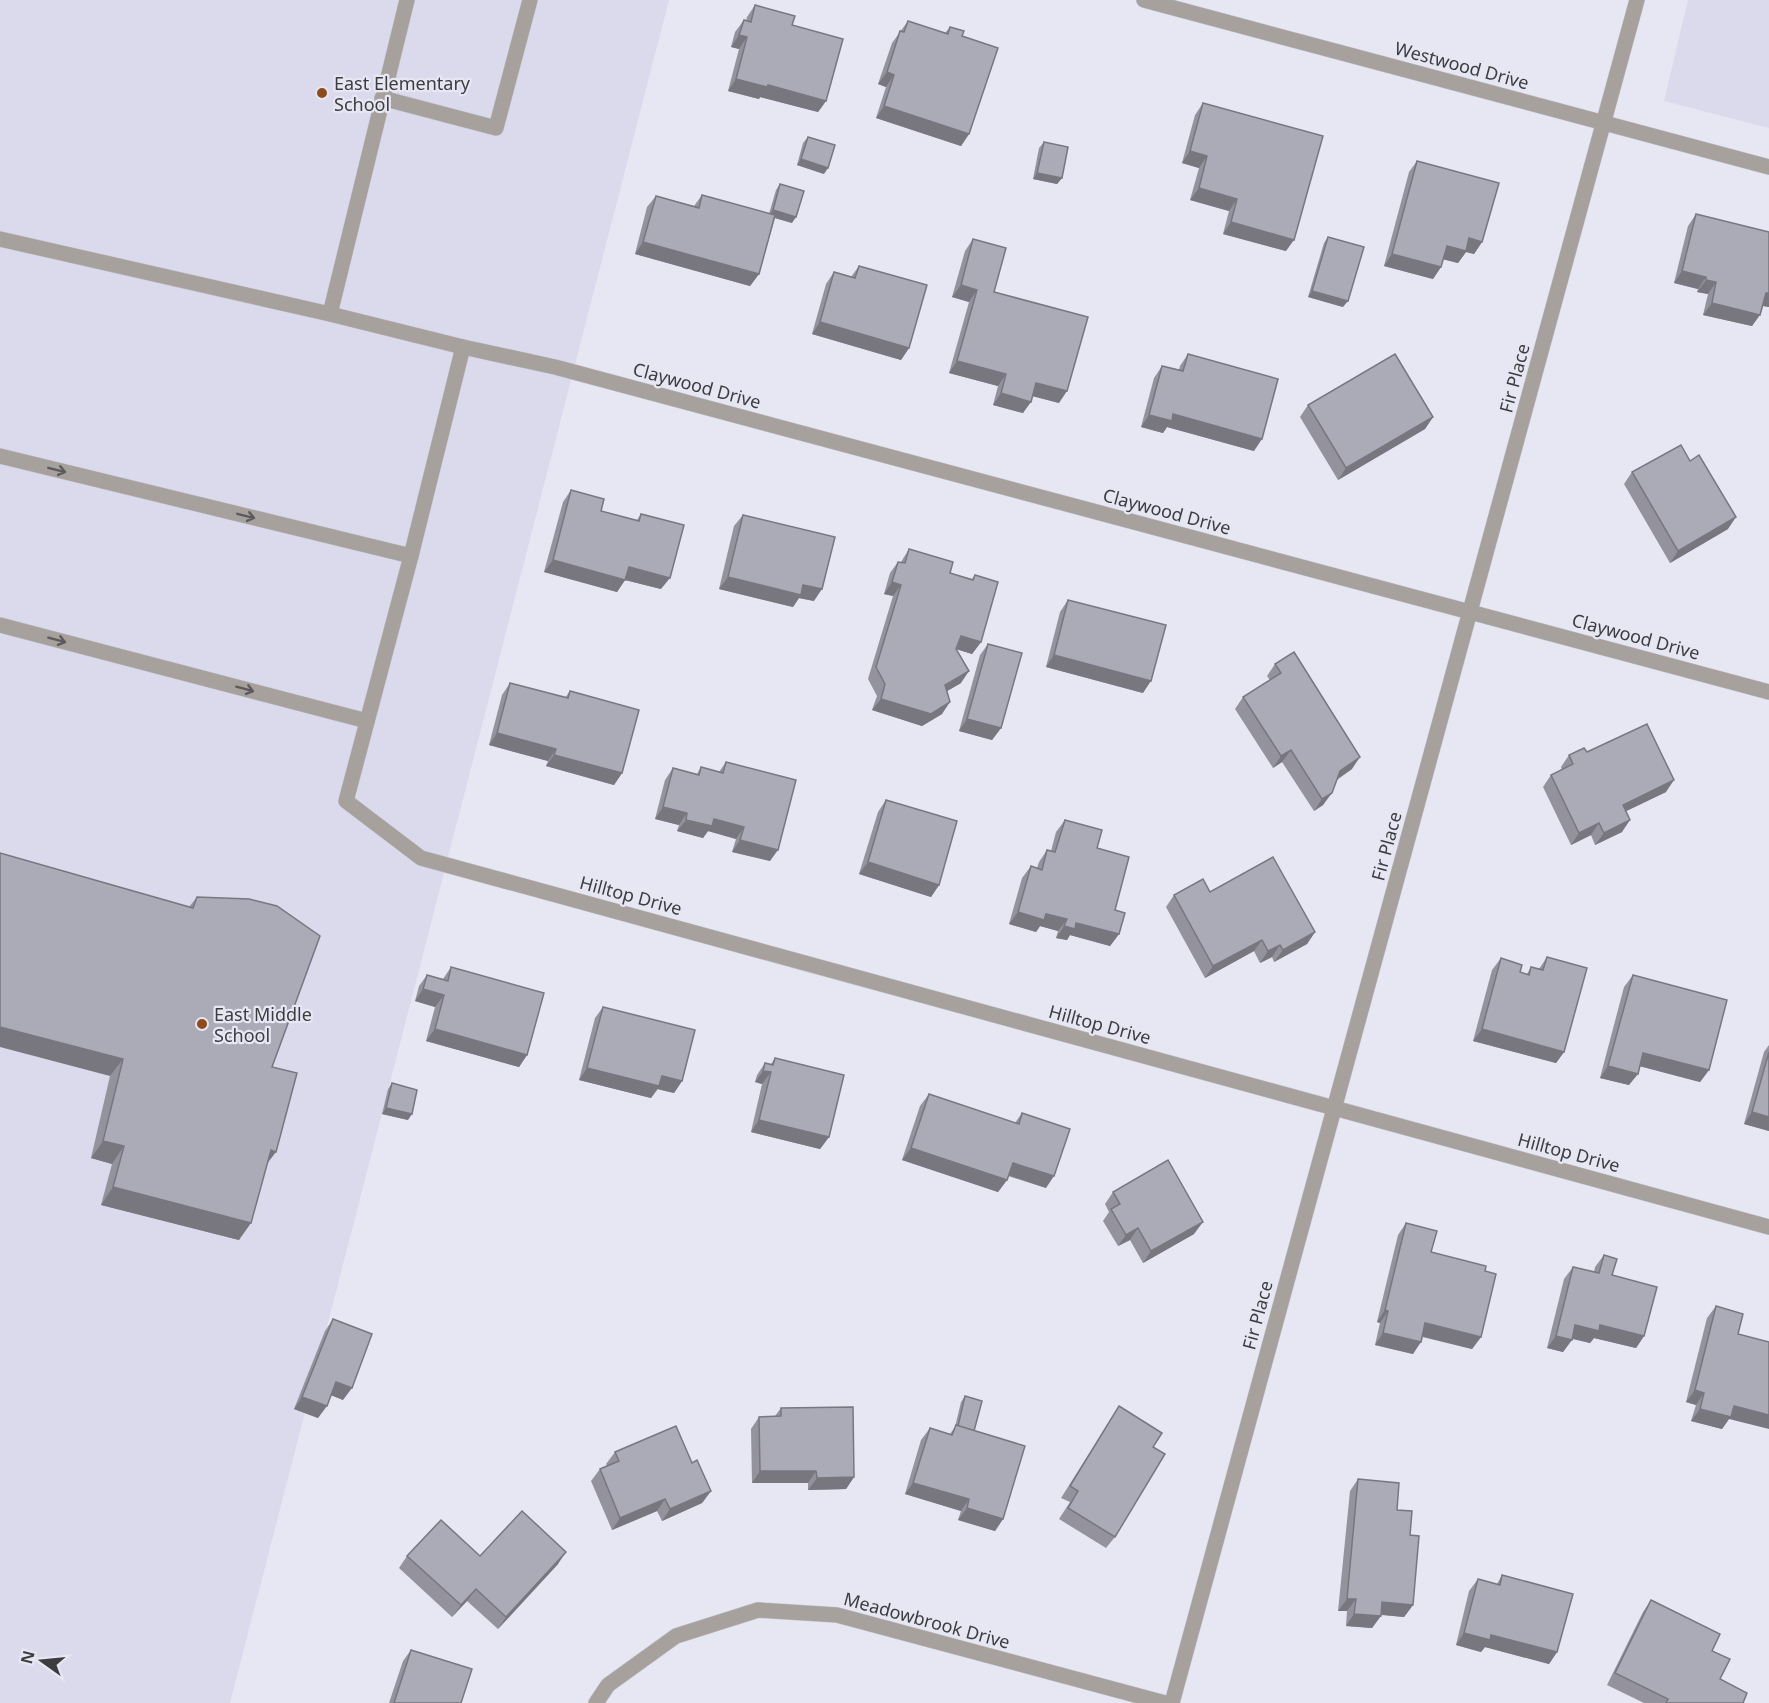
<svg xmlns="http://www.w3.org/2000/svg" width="1769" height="1703" font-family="'Noto Sans',sans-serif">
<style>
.built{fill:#dbdaed}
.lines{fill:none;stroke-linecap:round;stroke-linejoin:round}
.minor-casing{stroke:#c5c4cf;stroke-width:16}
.minor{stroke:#a6a19d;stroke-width:15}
.wall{fill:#93929d}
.shaded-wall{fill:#787780}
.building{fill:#abaab7;stroke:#787780;stroke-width:1.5}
.oneway{stroke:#5c5a5d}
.poi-dot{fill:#8e4b1b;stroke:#e7e6f3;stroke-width:2}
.labels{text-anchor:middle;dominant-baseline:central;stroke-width:4.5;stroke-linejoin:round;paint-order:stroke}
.street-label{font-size:18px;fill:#3c3c41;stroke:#e7e6f3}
.poi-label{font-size:18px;fill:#3c3c41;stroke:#e7e6f3;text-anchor:start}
</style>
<rect width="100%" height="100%" fill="#e7e6f3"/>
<g class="built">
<path d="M0,0h669l-439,1703h-230z"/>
<path d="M1688,0h81v128l-105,-27z"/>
</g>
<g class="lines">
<defs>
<g id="minor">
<path d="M1144,0l625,167"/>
<path d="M382,98l114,30 34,-128"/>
<path d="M0,239l330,75 77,-314"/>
<path d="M330,314l133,33"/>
<path d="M0,456l411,100"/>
<path d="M0,625l367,96"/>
<path d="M1769,692l-1214,-325 -92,-20 -52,209 -65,245 75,57 1348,369"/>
<path d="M596,1703l12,-18 68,-49 82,-26 79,5 328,88"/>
<path d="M1172,1703c154,-568 312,-1135 465,-1703"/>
</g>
</defs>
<use href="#minor" class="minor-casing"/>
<use href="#minor" class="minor"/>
</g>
<g class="wall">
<path d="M755,5l37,20 34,76 -8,11 -58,-15 -1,2 -31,-8 11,-42 -8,-2 4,-15 9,-12 2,1 1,-4z"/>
<path d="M908,21l37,12 5,-6 12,9 7,98 -8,12 -85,-28 10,-31 -8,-3 14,-41z"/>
<path d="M1203,103l83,148 -63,-17 6,-23 -39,-11 9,-32 -17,-5 13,-48z"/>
<path d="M808,137l16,37 -27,-9 6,-22z"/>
<path d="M1044,142l18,36 -5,6 -24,-5 6,-31z"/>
<path d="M1417,161l65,81 -8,12 -8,-2 -8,11 -15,-4 -2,8 -8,12 -49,-13 25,-94z"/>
<path d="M780,184l12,39 -17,-5 -16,56 -9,12 -115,-32 12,-47 9,-11 38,10 8,-11 67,19 7,-24z"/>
<path d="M1696,214l73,18v75l-6,-1 -11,20 -49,-11 5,-21 -11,-2 1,-3 -24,-6 14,-57z"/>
<path d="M1328,237l15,70 -35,-10 16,-54z"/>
<path d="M973,239l21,53 65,111 -26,-7 -10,17 -30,-8 5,-19 -49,-13 20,-71 -17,-5 13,-46z"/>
<path d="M859,266l50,82 -8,12 -89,-26 14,-50 8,-12 17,5z"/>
<path d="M1188,354l66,97 -87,-24 -4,6 -22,-6 13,-49 8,-12 17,4 1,-4z"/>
<path d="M1308,405l125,12 -8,12 -87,51 -38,-63z"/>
<path d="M1690,461l38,68 -58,34 -46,-79 8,-12z"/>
<path d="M571,490l30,21 36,9 4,-6 20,75 -36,-9 -8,12 -73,-20 19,-70z"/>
<path d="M743,515l71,86 -15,-3 -6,9 -74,-18 15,-63z"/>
<path d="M909,549l41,24 22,6 3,-4 6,67 -9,12 -15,-5 4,34 -14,8 -5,23 -20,12 -50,-16 5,-14 -9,-17 25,-83 -9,-2 6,-21 8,-11h3z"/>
<path d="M1068,600l75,93 -97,-26 14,-55z"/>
<path d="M988,644l13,84 -9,12 -33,-9 21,-76z"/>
<path d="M1275,664l77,105 -15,11 -14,25 -9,6 -32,-49 -9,6 -38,-59 8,-12 27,-17 -3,-4z"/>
<path d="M510,683l55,15 5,-7 52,82 -8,12 -68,-19 2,-5 -59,-16 13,-50z"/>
<path d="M1587,752l79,40 -40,19 -4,21 -27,13 -4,-10 -20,10 -28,-58 8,-12 11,-5 -1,-3 8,-12z"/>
<path d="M726,762l44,99 -38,-9 4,-13 -28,-8 -5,7 -26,-7 2,-6 -24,-6 10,-39 8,-12 24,6 4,-7 18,5z"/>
<path d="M886,800l53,85 -8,12 -72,-23 19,-62z"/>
<path d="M1065,820l32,28 18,62 4,24 -9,12 -40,-11 -3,5 -11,-2 2,-7 -18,-5 -4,6 -27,-8 13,-46 9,-12 6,2 2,-6 8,-12 4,1 5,-19z"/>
<path d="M1210,892l105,40 -8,12 -33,18 -2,-5 -12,6 -6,-12 -49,27 -39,-71 8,-12z"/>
<path d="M197,897l75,170 -5,97 -28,76 -138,-35 11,-41 -21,-6 19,-82 79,-169z"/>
<path d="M1547,957l17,95 -8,11 -83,-22 19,-71 9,-12 19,14 7,2 4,-7 8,2z"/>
<path d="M451,967l76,88 -8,12 -93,-26 9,-34 -20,-6 4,-15 8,-11 16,4z"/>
<path d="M1633,975l76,95 -9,12 -60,-16 -11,19 -29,-7 24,-91z"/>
<path d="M603,1007l79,74 -8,12 -16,-4 -7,9 -72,-18 16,-62z"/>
<path d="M1769,1045v86l-25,-7 20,-72z"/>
<path d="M775,1058l54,79 -9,12 -69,-17 11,-48 -7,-2 2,-7 8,-12 6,1z"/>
<path d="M392,1083l16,37 -26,-6 6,-25z"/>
<path d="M929,1094l86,29 7,-10 24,75 -38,-12 -1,4 -9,12 -96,-32 18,-54z"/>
<path d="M1113,1192l81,42 -51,29 -13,-23 -12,6 -15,-25 6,-9 -4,-8z"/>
<path d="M1406,1223l25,29 54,19 -4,66 -9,12 -50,-12 -9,17 -38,-9 5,-22 -3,-1 21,-87z"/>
<path d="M1604,1255l8,20 32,61 -8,12 -42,-10 -4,5 -18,-4 -9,13 -16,-4 17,-69 9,-12 21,5 1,-5z"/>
<path d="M1716,1306l22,28 -9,85 -7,10 -31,-8 5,-16 -10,-3 21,-84z"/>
<path d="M333,1319l10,81 -12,-5 -13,23 -24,-9 31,-78z"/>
<path d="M965,1396l9,35 29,88 -8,12 -37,-11 3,-9 -56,-17 16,-54 9,-12 20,6 5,-7 6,-25z"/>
<path d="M1119,1406l34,41 -38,90 -9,11 -47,-29 11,-17 -9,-4z"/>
<path d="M781,1408l73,69 -8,12 -38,1v-7h-56l-1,-54 8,-12 16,-1z"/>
<path d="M615,1452l77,11 19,28 -9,12 -40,18 -5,-10 -45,19 -21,-49 9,-12 7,-3 -1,-2z"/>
<path d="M1358,1479l52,56 3,70 -9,12 -23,-2 -9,13 -26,-2 1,-15h-9l12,-120z"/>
<path d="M407,1556h73l78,8 -60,65 -31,-28 -15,16 -53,-49z"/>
<path d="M1502,1575l55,77 -8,12 -64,-17 -4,5 -25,-7 13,-54 9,-12 19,5z"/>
<path d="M1651,1600l61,51 8,28 23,24h-99l-37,-18 36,-73z"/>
<path d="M411,1650l50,53h-72l14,-42z"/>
</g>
<g class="shaded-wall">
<path d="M739,35l8,2 -8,12 -8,-2z"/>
<path d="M887,72l7,3 -8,12 -8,-3z"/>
<path d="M736,79l32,6 58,16 -8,11 -58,-15 -1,2 -31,-8z"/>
<path d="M884,106l85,28 -8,12 -85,-28z"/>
<path d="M1190,151l17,5 -8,12 -17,-5z"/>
<path d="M801,159l27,9 -4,6 -27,-9z"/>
<path d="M1037,173l25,5 -5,6 -24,-5z"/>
<path d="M1199,188l38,11 -8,12 -39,-11z"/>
<path d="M773,210l23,7 -4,6 -24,-7z"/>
<path d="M1231,222l63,18 -8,11 -63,-17z"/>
<path d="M1469,238l13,4 -8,12 -8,-2 -8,11 -20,-5 9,-12z"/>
<path d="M643,242l116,32 -9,12 -115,-32z"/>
<path d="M1392,254l49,13 -8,12 -49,-13z"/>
<path d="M1682,271l24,6 -8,12 -24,-6z"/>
<path d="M1706,280l10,2 -8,12 -11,-2z"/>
<path d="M961,285l16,5 -8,12 -17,-5z"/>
<path d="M1312,291l36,10 -5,6 -35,-10z"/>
<path d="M1766,293h3v14l-11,-2z"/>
<path d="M1712,303l48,12 -8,11 -49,-11z"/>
<path d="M820,322l89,26 -8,12 -89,-26z"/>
<path d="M957,361l49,13 -8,12 -49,-13z"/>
<path d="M1036,383l31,8 -8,12 -31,-8z"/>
<path d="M1001,393l30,9 -8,11 -30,-8z"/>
<path d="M1173,414l89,25 -8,12 -87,-24 -4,6 -22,-6 8,-12z"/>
<path d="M1433,417l-8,12 -87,51 8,-12z"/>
<path d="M1736,517l-8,12 -58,34 8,-12z"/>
<path d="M553,560l76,7 41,11 -9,11 -36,-9 -8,12 -73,-20z"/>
<path d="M728,577l75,8 19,4 -8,12 -15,-3 -6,9 -74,-18z"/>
<path d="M892,582l9,3 -8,11 -9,-2z"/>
<path d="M961,636l20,6 -9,12 -20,-6z"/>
<path d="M1054,655l97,26 -8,12 -97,-26z"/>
<path d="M969,671l-8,12 -24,14 8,-12z"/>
<path d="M881,699l69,3 -8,12 -20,12 -50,-16z"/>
<path d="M967,719l34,9 -9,12 -33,-9z"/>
<path d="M497,733l59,16 -8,12 -59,-16z"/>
<path d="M1291,750l-9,12 -9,6 8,-12z"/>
<path d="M554,755l68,18 -8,12 -68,-19z"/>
<path d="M1360,757l-8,12 -21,14 9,-12z"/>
<path d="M1674,780l-8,12 -52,25 9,-12z"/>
<path d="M1332,793l-9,12 -9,6 8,-12z"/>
<path d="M663,807l24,6 -8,12 -24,-6z"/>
<path d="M714,819l30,8 -8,12 -28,-8 -5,7 -26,-7 9,-11z"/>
<path d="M1630,820l-8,12 -27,13 9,-12z"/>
<path d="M1599,823l-8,12 -20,10 8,-12z"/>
<path d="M740,840l38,10 -8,11 -38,-9z"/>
<path d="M868,862l71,23 -8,12 -72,-23z"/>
<path d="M1018,912l28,2 21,5 -9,12 -18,-5 -4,6 -27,-8z"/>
<path d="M1076,923l43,11 -9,12 -40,-11 -3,5 -11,-2 8,-12z"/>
<path d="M1315,932l-8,12 -33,18 9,-12z"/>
<path d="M1262,940l-8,11 -49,27 8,-12z"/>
<path d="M1280,945l-8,12 -12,6 8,-12z"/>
<path d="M423,989l21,6 -9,12 -20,-6z"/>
<path d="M0,1027l123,32 -13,17 -110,-29z"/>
<path d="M435,1029l92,26 -8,12 -93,-26z"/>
<path d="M1482,1029l82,23 -8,11 -83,-22z"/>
<path d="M1643,1053l66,17 -9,12 -65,-17z"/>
<path d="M1608,1066l30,8 -9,11 -29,-7z"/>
<path d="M587,1068l75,8 20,5 -8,12 -17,-4 -6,9 -72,-18z"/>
<path d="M763,1071l8,1 -9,12 -7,-2z"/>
<path d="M386,1108l26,6 -4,6 -26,-6z"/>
<path d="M1752,1112l17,5v14l-25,-7z"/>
<path d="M759,1120l70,17 -9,12 -69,-17z"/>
<path d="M103,1141l21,5 -12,18 -21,-6z"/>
<path d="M911,1148l96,32 -9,12 -96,-32z"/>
<path d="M271,1150l5,2 -13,17z"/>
<path d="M1013,1163l41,13 -8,12 -41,-14z"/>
<path d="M113,1187l138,36 -12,17 -138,-35z"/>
<path d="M1203,1222l-9,12 -51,29 8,-12z"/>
<path d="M1138,1228l-8,12 -12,6 8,-11z"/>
<path d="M1385,1310l3,1 -8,12 -3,-1z"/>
<path d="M1425,1323l56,14 -9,12 -55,-14z"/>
<path d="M1575,1325h25l44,11 -8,12 -42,-10 -4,5 -23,-6z"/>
<path d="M1383,1333l38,9 -8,12 -38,-9z"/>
<path d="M1556,1336l16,4 -9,12 -16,-4z"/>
<path d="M336,1382l16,6 -9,12 -15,-6z"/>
<path d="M1695,1390l9,3 -8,12 -10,-3z"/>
<path d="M302,1397l25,9 -9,12 -24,-9z"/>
<path d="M1734,1406l35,9v14l-40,-10 -7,10 -31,-8 9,-12z"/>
<path d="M760,1471h56l-8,12h-56z"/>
<path d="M854,1477l-8,12 -38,1 9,-12z"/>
<path d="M913,1483l56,16 -8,12 -56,-17z"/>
<path d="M711,1491l-9,12 -40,18 8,-12z"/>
<path d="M665,1499l-8,12 -45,19 8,-12z"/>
<path d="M967,1508l36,11 -8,12 -37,-11z"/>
<path d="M566,1552l-8,12 -60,65 8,-12z"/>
<path d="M476,1589l-9,12 -15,16 9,-12z"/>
<path d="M1347,1599h9l-9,12h-9z"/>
<path d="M1382,1602l31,3 -9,12 -30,-3z"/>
<path d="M1354,1614l27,2 -9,12 -26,-2z"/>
<path d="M1464,1633l27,2 66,17 -8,12 -64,-17 -4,5 -25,-7z"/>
</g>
<g class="building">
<path d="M755,5l40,11 -3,9 51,14 -17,62 -58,-16 -1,2 -31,-8 11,-42 -8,-2 5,-15 7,2z"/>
<path d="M908,21l40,13 2,-7 14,4 -2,5 36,12 -29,86 -85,-28 10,-31 -7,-3 13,-41 4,1z"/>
<path d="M1203,103l120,33 -29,104 -63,-18 6,-23 -38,-11 8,-32 -17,-5z"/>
<path d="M808,137l27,8 -7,23 -27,-9z"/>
<path d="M1044,142l24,5 -6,31 -25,-5z"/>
<path d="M1417,161l82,22 -17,59 -13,-4 -3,13 -19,-5 -6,21 -49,-13z"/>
<path d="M780,184l24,7 -8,26 -23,-7z"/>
<path d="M702,195l73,20 -16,59 -116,-32 13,-46 43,12z"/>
<path d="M1696,214l73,18v61h-3l-6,22 -48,-12 4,-21 -10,-2v-3l-24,-6z"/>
<path d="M1328,237l36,10 -16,54 -36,-10z"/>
<path d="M973,239l33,9 -12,44 94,25 -21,74 -31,-8 -5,19 -30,-9 5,-19 -49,-13 20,-71 -16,-5z"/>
<path d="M859,266l68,19 -18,63 -89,-26 14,-50 21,6z"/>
<path d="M1188,354l90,25 -16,60 -89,-25 -1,7 -23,-6 13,-49 21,5z"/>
<path d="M1395,354l38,63 -87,51 -38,-63z"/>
<path d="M1681,445l9,16 9,-6 37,62 -58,34 -46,-79z"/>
<path d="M571,490l33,9 -3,12 38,10 2,-7 43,11 -14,53 -41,-11 -4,13 -72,-20z"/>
<path d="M743,515l92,22 -13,52 -19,-4 -2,10 -73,-18z"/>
<path d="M909,549l44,13 -3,11 23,7 2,-5 23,7 -17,60 -20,-6 -5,13 13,22 -24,14 5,17 -19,12 -50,-15 4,-15 -9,-17 25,-82 -9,-3 6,-20 7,1z"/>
<path d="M1068,600l98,25 -15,56 -97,-26z"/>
<path d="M988,644l34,9 -21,75 -34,-9z"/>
<path d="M1294,652l66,105 -20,14 -8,22 -10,6 -31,-49 -10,6 -38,-59 38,-24 -6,-9z"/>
<path d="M510,683l58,15 2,-7 69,19 -17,63 -68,-18 2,-6 -59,-16z"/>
<path d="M1647,724l27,56 -51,25 7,15 -26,13 -5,-10 -20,10 -28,-58 22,-11 -4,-9 15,-7 3,4z"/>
<path d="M726,762l70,18 -18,70 -38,-10 4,-13 -30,-8 -2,7 -26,-6 1,-7 -24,-6 10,-39 26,7 2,-8 22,6z"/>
<path d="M886,800l71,21 -18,64 -71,-23z"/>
<path d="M1065,820l37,10 -5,18 32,9 -14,53 10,3 -6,21 -43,-11 -1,6 -11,-3 3,-7 -21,-5 -2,6 -26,-8 13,-46 11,4 5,-20 8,2z"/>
<path d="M0,853l193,55 4,-11 52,2 28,7 43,30 -48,131 25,6 -21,79 -5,-2 -20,73 -138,-36 11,-41 -21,-5 20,-82 -123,-32z"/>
<path d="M1273,857l42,75 -32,18 -3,-5 -12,6 -6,-11 -49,26 -39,-71 29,-16 7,13z"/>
<path d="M1547,957l40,11 -23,84 -82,-23 19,-71 21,7 -2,7 9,3 2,-8 12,3z"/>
<path d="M451,967l93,26 -17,62 -92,-26 9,-34 -21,-6 4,-14 21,6z"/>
<path d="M1633,975l94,25 -18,70 -66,-17 -5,21 -30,-8z"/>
<path d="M603,1007l92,23 -13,51 -20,-5 -3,10 -72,-18z"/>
<path d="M1769,1052v65l-17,-5z"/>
<path d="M775,1058l69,17 -15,62 -70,-17 12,-48 -8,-1 2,-8 8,2z"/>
<path d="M392,1083l25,7 -5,24 -26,-6z"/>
<path d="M929,1094l90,30 3,-11 48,16 -16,47 -41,-13 -6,17 -96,-32z"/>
<path d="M1168,1160l35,62 -52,29 -13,-23 -12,7 -15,-26 9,-5 -7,-12z"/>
<path d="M1406,1223l31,8 -6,21 55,14 -1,5 11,3 -15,63 -56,-14 -4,19 -38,-9 5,-22 -3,-1z"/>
<path d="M1604,1255l13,4 -5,16 45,12 -13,49 -44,-11 -1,6 -24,-6 -3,15 -16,-4 17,-69 26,6z"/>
<path d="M1716,1306l27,8 -5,20 31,8v73l-35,-9 -3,11 -31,-8 4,-16 -9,-3z"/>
<path d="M333,1319l39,15 -20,54 -16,-6 -9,24 -25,-9z"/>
<path d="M965,1396l17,5 -8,30 -16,-5z"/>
<path d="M1119,1406l43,27 -9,14 12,7 -50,83 -47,-29 10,-17 -8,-5z"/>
<path d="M853,1407l1,70 -37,1 -1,-7h-56l-1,-54 22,-1v-8z"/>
<path d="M956,1425l69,21 -22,73 -36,-11 2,-9 -56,-16 17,-55 22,7z"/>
<path d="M676,1426l16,37 5,-3 14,31 -41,18 -5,-10 -45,19 -20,-49 19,-8 -4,-9z"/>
<path d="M1358,1479l41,4 -2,27 15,1 -2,24 9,1 -6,69 -31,-3 -1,14 -27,-2 2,-15h-9z"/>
<path d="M522,1511l44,41 -60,65 -30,-28 -15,16 -54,-49 34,-36 39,36z"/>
<path d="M1502,1575l71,19 -16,58 -66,-17 -1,5 -26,-7 14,-54 22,6z"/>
<path d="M1651,1600l69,34 -8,17 18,8 -10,20 27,14 -4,10h-77l2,-4 -53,-26z"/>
<path d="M411,1650l61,19 -11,34h-67z"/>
</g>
<defs><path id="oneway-shaft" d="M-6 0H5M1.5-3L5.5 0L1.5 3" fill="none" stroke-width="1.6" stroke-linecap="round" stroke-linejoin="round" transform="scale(1.5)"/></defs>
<g class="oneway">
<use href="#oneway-shaft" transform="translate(57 470) rotate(14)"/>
<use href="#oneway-shaft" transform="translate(246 516) rotate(14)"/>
<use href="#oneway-shaft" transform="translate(57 640) rotate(15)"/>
<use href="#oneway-shaft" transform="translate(245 689) rotate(15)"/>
</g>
<g class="poi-dot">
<circle cx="322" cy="93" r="6"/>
<circle cx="202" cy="1024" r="6"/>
</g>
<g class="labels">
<g class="street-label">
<text transform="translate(1462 65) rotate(15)">Westwood Drive</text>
<text transform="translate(1514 378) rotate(-75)">Fir Place</text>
<text transform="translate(697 385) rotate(15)">Claywood Drive</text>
<text transform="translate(1167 511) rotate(15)">Claywood Drive</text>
<text transform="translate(1636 636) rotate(15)">Claywood Drive</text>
<text transform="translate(1386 846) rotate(-75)">Fir Place</text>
<text transform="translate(631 895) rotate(15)">Hilltop Drive</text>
<text transform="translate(1100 1024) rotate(15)">Hilltop Drive</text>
<text transform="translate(1569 1152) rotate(15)">Hilltop Drive</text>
<text transform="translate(1257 1315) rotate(-75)">Fir Place</text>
<text transform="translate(927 1620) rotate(15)">Meadowbrook Drive</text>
</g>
<g class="poi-label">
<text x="334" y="83">East Elementary<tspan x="334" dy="21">School</tspan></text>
<text x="214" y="1014">East Middle<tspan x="214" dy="21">School</tspan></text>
</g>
</g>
<g transform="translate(42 1661) rotate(285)" stroke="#e7e6f3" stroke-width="4.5" paint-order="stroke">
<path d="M0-4.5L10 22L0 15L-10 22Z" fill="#3c3c41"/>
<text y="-9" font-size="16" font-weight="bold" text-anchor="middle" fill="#3c3c41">N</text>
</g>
</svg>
